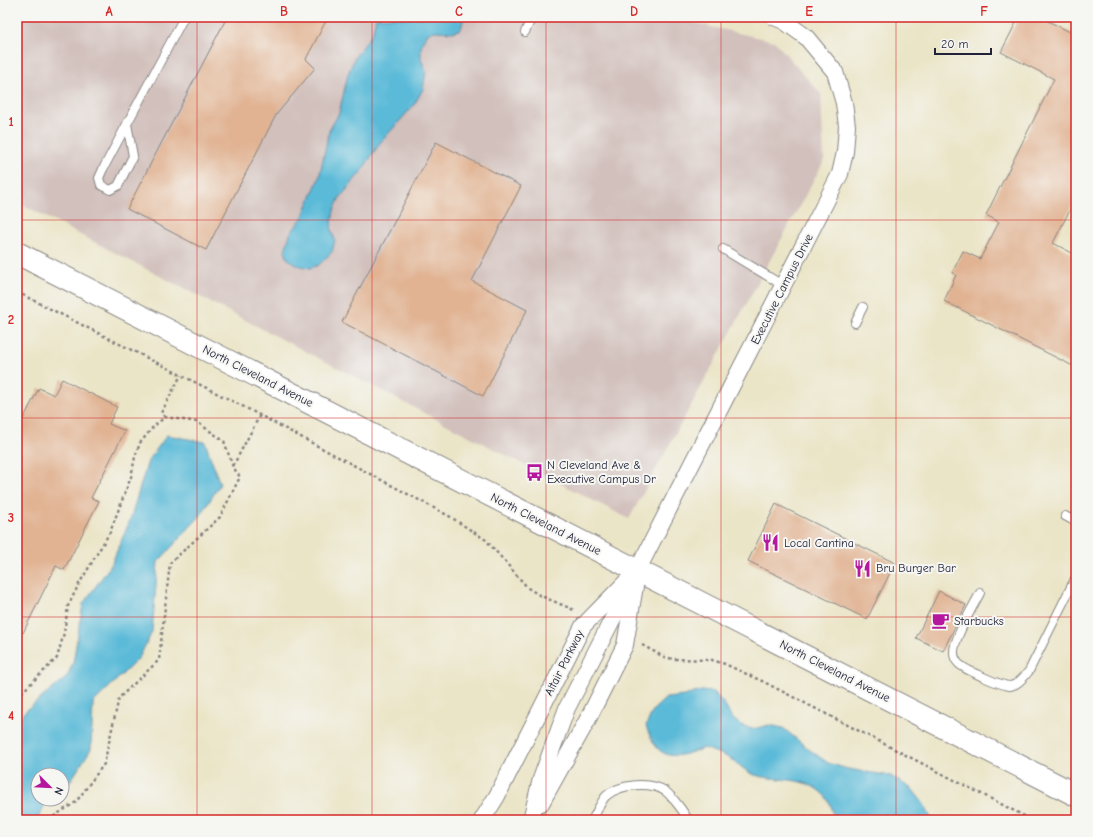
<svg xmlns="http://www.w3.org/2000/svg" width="1093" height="837" font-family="'Comic Neue',sans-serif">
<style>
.industrial{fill:#d1c0bc}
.water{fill:#5abad8;stroke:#3e6e8a}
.building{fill:#e1b393}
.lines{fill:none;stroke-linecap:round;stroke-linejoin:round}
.lane-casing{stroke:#868482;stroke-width:10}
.street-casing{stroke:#868482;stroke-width:18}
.secondary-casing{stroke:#868482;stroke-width:24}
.path{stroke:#868482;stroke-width:2.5;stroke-dasharray:3 3;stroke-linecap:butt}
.lane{stroke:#fff;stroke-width:8}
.street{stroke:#fff;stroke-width:16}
.secondary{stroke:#fff;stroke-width:22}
.grid{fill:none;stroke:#d62828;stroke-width:1;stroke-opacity:0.55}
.labels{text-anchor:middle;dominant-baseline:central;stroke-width:4;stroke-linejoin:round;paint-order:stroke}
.street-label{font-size:12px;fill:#22223b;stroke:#f6f6f2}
.poi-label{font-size:12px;fill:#22223b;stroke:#f6f6f2;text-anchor:start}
.neatline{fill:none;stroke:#d62828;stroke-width:1.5}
.grid-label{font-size:13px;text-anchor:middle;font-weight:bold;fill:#d62828}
</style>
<rect width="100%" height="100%" fill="#f6f6f2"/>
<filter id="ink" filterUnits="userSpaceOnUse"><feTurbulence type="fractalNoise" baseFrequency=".025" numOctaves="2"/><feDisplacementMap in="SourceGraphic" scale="8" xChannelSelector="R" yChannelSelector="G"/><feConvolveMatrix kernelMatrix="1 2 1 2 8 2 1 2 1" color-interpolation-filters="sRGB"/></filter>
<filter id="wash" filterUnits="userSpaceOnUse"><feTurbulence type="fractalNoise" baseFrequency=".012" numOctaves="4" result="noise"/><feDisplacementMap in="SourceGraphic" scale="16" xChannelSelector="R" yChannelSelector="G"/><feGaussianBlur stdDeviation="0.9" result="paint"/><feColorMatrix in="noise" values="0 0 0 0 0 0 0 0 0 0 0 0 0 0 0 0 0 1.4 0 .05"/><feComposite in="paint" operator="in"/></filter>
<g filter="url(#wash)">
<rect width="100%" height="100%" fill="#ebe5c8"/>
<path class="industrial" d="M17,17h650l107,24 47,53 3,67 -195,358 -612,-317z"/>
<g class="water">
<path d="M376,17h88l-3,12 -8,3 -19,-1 -8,4 -5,12v12l5,13 -3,17 -9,16 -34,38 -19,29 -22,27 -5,12 -3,18 4,11 -3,12 -13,13 -9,3 -14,-3 -9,-7 -2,-8 5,-16 12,-16 17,-40 10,-47 10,-18 9,-39 7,-17 13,-17 5,-9z"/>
<path d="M167,435l38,7 15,42 -19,31 -43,47 -6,70 -13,26 -46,45 -2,46 -23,36 -6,4v-14h-24v24h10l-11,21h-20v-95l6,-12 44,-36 6,-14 10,-59 28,-39 19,-45 18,-59z"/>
<path d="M701,691l13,1 10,12 8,14 9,7 12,4 16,-4 14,3 27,22 18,13 20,6 43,7 21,13 12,15 8,16h-99c0,-10 -2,-17 -9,-25 -21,-21 -47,-12 -72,-21 -9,-4 -16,-13 -25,-17 -7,-4 -16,-6 -23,-9 -32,12 -46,13 -58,-22l7,-16 13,-12 18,-2z"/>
</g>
<g id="blocks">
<g class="building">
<path d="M227,17h101l-22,42 9,9 -39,47 -70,135 -79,-41z"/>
<path d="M1019,17h21l36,18v163l-23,45 23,12v105l-3,6 -129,-65 12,-26 -4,-2 11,-22 17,8 19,-37 -13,-7 68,-136 -53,-27z"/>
<path d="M436,142l85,44 -49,95 55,29 -44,86 -141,-74z"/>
<path d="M62,379l55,28 -8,17 16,7 -34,67 8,3 -35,69 -8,-4 -33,67 -6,-3v-199l22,-43 15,7z"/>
<path d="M776,504l119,59 -28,56 -119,-58z"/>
<path d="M939,591l27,14 -23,46 -27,-13z"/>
</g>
</g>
</g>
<g filter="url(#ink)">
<use href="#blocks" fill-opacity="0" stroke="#868482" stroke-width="1"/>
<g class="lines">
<defs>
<g id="lane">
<path d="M525,32l7,-15"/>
<path d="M127,124l6,32 -15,30 -8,4 -9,-5 -2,-7 4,-9 81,-152"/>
<path d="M723,249l61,37"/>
<path d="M855,323l8,-16"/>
<path d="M1065,516l11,6"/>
<path d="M980,593c-7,14 -27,46 -26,60 0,3 2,8 5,11 6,6 43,22 51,22 8,-1 14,-9 19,-15l47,-94"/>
<path d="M592,820c4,-6 9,-19 14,-24 13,-12 44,-15 59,-5 7,5 19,21 23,29"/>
</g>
<g id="street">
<path d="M541,803l47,-84 37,-74 10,-59"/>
<path d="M482,820l15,-24 86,-170 44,-45"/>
<path d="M531,820l10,-41 26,-71 273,-534 5,-22 2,-26 -3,-23 -9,-31 -29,-35 -22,-16 -10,-4"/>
</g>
<path id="secondary" d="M17,253l1059,542"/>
</defs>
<use href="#lane" class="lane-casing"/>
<use href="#street" class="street-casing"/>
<use href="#secondary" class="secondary-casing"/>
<g class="path">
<path d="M17,292l233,118 199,106 37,24 42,48 11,7 35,15"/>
<path d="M165,417l-4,-4 20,-38"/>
<path d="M233,466l27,-51"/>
<path d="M642,645l22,12 9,2 39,1 13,4 37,17 270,139"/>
<path d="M17,697l40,-39 7,-25 4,-27 11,-22 31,-52 21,-55 4,-20 5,-14 14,-17 11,-9 32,5 27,19 9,26 7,10 -20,40 -50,46 -11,97 -40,38 -15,66 -28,38 -28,18"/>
</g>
<use href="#lane" class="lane"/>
<use href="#street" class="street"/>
<use href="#secondary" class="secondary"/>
</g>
</g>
<path class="grid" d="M197,17v803M372,17v803M546,17v803M721,17v803M896,17v803M17,220h1059M17,418h1059M17,617h1059"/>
<defs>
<symbol id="bus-bare" viewBox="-9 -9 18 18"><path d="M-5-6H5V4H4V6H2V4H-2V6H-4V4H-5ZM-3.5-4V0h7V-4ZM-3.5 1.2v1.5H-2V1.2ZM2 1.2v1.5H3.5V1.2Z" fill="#b5179e" stroke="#f6f6f2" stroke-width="2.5" paint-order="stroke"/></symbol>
<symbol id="restaurant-bare" viewBox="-9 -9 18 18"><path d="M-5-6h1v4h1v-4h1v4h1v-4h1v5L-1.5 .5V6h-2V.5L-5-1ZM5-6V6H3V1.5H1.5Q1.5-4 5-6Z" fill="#b5179e" stroke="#f6f6f2" stroke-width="2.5" paint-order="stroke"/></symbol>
<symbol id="cafe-bare" viewBox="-9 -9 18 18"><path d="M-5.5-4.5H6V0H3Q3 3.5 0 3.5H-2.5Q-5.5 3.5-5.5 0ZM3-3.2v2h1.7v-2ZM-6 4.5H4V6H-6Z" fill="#b5179e" stroke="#f6f6f2" stroke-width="2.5" paint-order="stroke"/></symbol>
</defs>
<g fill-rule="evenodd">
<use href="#bus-bare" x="522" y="460" width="25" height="25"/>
<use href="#restaurant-bare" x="758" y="530" width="25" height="25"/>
<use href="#restaurant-bare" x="850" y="556" width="25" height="25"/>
<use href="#cafe-bare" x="928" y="608" width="25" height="25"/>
</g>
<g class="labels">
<g class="street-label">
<text transform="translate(782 289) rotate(-63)">Executive Campus Drive</text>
<text transform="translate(258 376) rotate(27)">North Cleveland Avenue</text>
<text transform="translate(546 524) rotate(27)">North Cleveland Avenue</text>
<text transform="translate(564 663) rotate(-63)">Altair Parkway</text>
<text transform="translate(835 671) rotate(27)">North Cleveland Avenue</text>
</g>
<g class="poi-label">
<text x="547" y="465">N Cleveland Ave &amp;<tspan x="547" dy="14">Executive Campus Dr</tspan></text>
<text x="784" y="543">Local Cantina</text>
<text x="876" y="568">Bru Burger Bar</text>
<text x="954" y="621">Starbucks</text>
</g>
</g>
<rect width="1093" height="837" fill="none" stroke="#f6f6f2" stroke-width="44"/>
<g transform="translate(50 787) rotate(114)"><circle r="19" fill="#f6f6f2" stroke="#a1a1a9"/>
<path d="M0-3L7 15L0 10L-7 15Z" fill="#b5179e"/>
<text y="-6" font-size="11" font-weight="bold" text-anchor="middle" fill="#22223b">N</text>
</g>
<path d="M935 48v6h56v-6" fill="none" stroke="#22223b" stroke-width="2"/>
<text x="941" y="48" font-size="12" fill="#22223b" stroke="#f6f6f2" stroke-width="3" paint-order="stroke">20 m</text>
<rect x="22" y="22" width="1049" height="793" class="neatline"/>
<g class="grid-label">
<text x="109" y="16">A</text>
<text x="284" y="16">B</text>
<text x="459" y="16">C</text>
<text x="634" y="16">D</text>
<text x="809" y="16">E</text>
<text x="984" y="16">F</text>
<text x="11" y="126">1</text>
<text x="11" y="324">2</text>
<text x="11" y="522">3</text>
<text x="11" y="720">4</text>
</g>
</svg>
